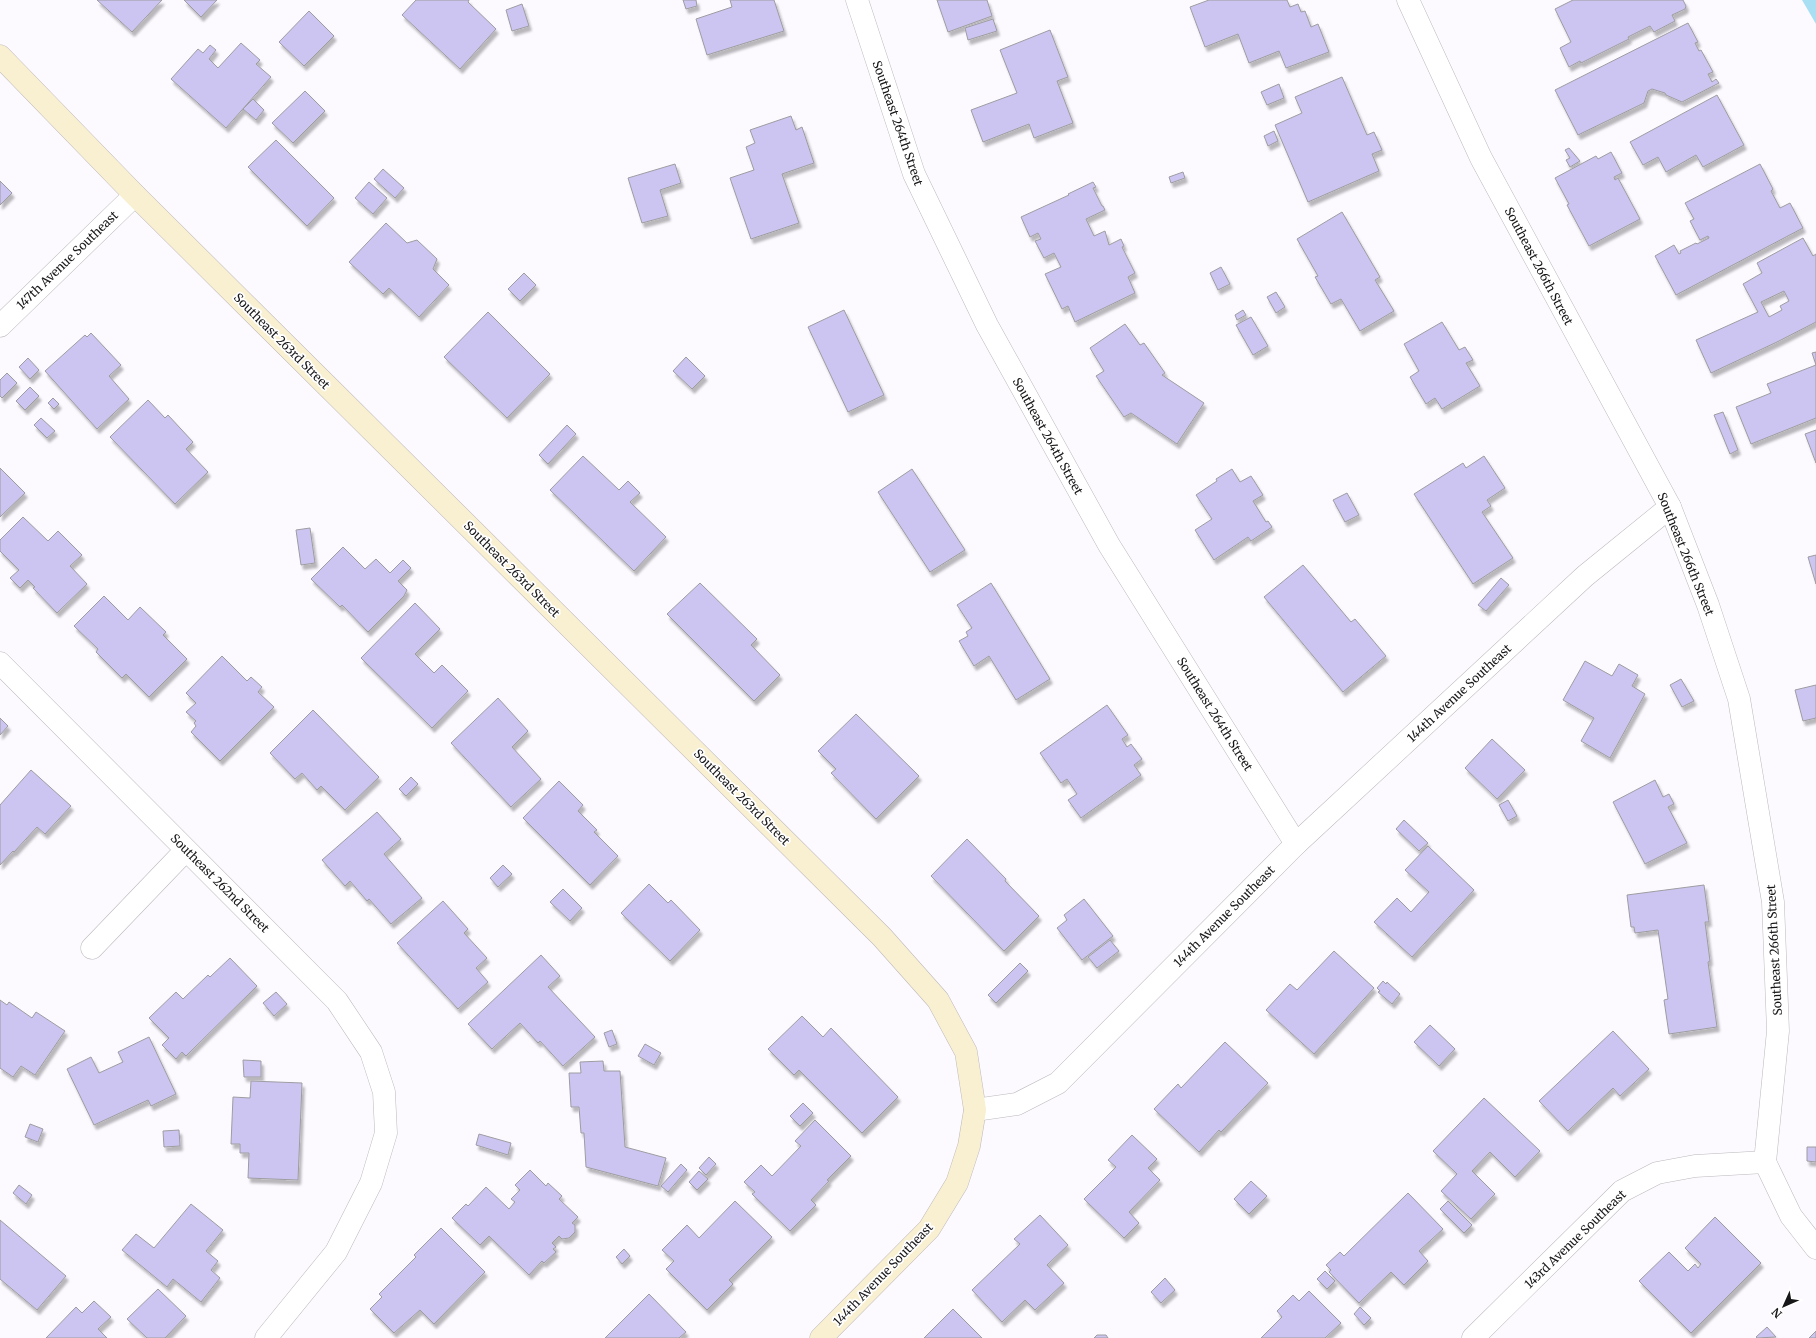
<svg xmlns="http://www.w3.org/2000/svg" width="1816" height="1338" font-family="Merriweather,serif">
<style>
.water{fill:#a9dff2}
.building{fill:#cdc5f1;stroke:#9d9ca1;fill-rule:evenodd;filter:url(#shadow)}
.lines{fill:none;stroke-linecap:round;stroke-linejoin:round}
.street-casing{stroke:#bcb9bd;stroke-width:23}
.secondary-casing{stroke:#bcb9bd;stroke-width:23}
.street{stroke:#fff;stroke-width:22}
.secondary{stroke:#f9f0d1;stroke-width:22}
.labels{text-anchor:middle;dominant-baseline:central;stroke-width:3.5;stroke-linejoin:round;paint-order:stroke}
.street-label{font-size:12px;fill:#171618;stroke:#fff}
</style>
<defs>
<filter id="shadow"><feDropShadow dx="2.5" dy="4.5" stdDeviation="1" flood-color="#0004"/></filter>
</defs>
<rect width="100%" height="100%" fill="#fdfaff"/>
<path class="water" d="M1802,0h14v24z"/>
<g class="building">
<path d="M97,0h65l-30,32z"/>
<path d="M184,0h33l-16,17z"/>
<path d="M416,0h53l-1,2 28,27 -36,40 -58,-54z"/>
<path d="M683,0h13l1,6 -11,3z"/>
<path d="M730,0h44l10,31 -77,24 -11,-36 36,-12z"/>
<path d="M937,0h50l5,16 -44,16z"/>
<path d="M1209,0h78l3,7 8,-3 3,8 4,-1 6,16 7,-3 11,28 -43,16 -7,-17 -30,12 -11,-29 -33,13 -15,-40z"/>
<path d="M1573,0h110l3,6 -1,3 -13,6 3,6 -21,11 -4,-6 -22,11 1,2 -48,24 -1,-2 -11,6 -9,-19 11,-6 -16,-33z"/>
<path d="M522,4l7,22 -17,5 -6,-21z"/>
<path d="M309,11l25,25 -30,30 -25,-24z"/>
<path d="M993,19l4,12 -29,9 -3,-12z"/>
<path d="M1688,23l10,19 -3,1 4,8 2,-1 12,22 -5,2 4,8 4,-3 3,4 -37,19 -16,-7 -1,-2 -13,-4 -4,2 -4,12 -66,32 -23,-45z"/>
<path d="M1050,30l18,47 -11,4 16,42 -39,15 -5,-14 -46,18 -12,-32 46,-17 -17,-43z"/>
<path d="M241,43l19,17 -4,4 15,13 -45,51 -55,-49 27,-30 5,4 7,-8 6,5 -7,9 9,9z"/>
<path d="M1342,77l25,58 7,-3 8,18 -10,4 7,17 -71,31 -33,-77 27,-12 -7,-16z"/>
<path d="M1279,84l5,14 -17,7 -6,-13z"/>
<path d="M305,91l20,20 -32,32 -21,-20z"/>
<path d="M1717,95l27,50 -41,22 -7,-12 -30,17 -8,-15 -15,8 -13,-23z"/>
<path d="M253,99l11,11 -8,10 -13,-11z"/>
<path d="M791,116l5,14 6,-3 12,36 -32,11 17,49 -48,16 -21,-61 24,-8 -8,-23 9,-4 -5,-13z"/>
<path d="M1274,131l4,10 -10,5 -4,-10z"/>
<path d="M276,140l58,58 -27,28 -59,-59z"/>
<path d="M1569,148l11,13 -10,6 -4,-7 4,-2 -5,-8z"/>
<path d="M1611,152l11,21 -8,4 1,3 3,-2 22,41 -51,27 -22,-41 2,-1 -14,-26 41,-22 2,3z"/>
<path d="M675,164l6,19 -21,7 8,26 -26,7 -14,-45z"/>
<path d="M1760,164l13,25 -2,2 9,17 10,-5 13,25 -127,67 -21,-39 19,-11 5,9 2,-1 -1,-2 16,-8 1,1 12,-6 -1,-2 -8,4 -10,-19 4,-2 -9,-16z"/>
<path d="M383,169l21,19 -9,10 -21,-19z"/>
<path d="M1183,172l2,6 -14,5 -2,-6z"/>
<path d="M0,181l12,12 -12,12z"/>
<path d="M369,182l18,16 -14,16 -18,-16z"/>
<path d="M1093,182l3,5 -3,1 9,18h1l2,4 -19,9 8,17 11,-5 4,14 12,-6 3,7 -2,1 13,26 -7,4 7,16 -60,29 -7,-16 -6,3 -17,-35 16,-7 -7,-14 -10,5 -9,-17 6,-2 -3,-6 -8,4 -9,-20 48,-22 -1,-1z"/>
<path d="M1342,212l38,65 -5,3 19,31 -34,20 -19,-32 -10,5 -16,-27 3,-1 -21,-37z"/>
<path d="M386,223l21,20 10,-3 20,19 -4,10 16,16 -30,32 -30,-29 -6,6 -34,-32z"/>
<path d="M1803,238l10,18 3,-2v68l-39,20 -66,31 -15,-33 62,-28 -15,-28 19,-11 -5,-10zM1784,291l5,10 -9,5 2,4 -13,7 -8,-15z"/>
<path d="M1221,267l9,17 -12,6 -8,-17z"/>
<path d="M524,273l12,12 -16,16 -12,-12z"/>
<path d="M1276,292l9,15 -9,6 -9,-16z"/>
<path d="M844,310l40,85 -36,17 -40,-85z"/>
<path d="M1243,310l3,5 -9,5 -2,-5z"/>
<path d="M488,312l62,62 -43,44 -63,-61z"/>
<path d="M1251,317l17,29 -15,9 -17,-30z"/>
<path d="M1442,322l17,28 6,-3 8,13 -7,3 14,23 -38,23 -7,-11 -9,6 -16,-27 9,-6 -15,-27z"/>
<path d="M1125,324l15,21 4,-2 21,30 -3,2 42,28 -27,41 -46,-31 -7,4 -28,-41 8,-5 -14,-23z"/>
<path d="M91,333l30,32 -12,11 20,23 -32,30 -52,-58 40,-36 2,2z"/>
<path d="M1816,352v13l-4,-12z"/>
<path d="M686,357l19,19 -13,13 -19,-18z"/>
<path d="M28,358l11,12 -9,9 -11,-12z"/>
<path d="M1816,365v53l-65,26 -15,-37 35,-14 -4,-9z"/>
<path d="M7,373l10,10 -15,15 -2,-2v-16z"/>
<path d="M30,387l9,9 -14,14 -9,-9z"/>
<path d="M53,398l6,6 -5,5 -6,-6z"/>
<path d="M148,400l17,18 3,-3 25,27 -7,7 22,23 -33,32 -65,-67z"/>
<path d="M1723,412l15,38 -8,4 -16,-39z"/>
<path d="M41,418l14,13 -8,7 -13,-13z"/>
<path d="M567,425l9,9 -28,30 -9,-9z"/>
<path d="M1816,430v33l-11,-29z"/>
<path d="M583,456l36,34 9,-9 12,12 -10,9 36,35 -32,34 -84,-81z"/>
<path d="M1484,456l21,32 -18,12 4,6 -9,6 31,46 -40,26 -59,-90 49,-31 3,5z"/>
<path d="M0,468l25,25 -25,24z"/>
<path d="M912,469l53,81 -35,22 -52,-80z"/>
<path d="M1232,469l8,13 11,-6 12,19 -10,6 13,21 2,-1 4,6 -21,14 -3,-4 -34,23 -19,-30 17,-11 -16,-24 21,-14 -1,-2z"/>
<path d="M1347,493l12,22 -14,7 -12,-22z"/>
<path d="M23,517l25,24 10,-10 24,24 -12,11 17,18 -30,29 -24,-25 2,-1 -7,-7 -8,8 -10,-10 9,-8 -19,-19v-11z"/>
<path d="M310,528l5,35 -14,2 -5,-35z"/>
<path d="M343,547l22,22 11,-10 14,14 13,-13 8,8 -13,13 9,9 -3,6 -36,36 -26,-27 -2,2 -29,-28z"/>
<path d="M1816,555v29l-8,-27z"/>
<path d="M1303,565l48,57 4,-3 31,37 -43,36 -79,-95z"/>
<path d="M1501,578l8,7 -23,26 -8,-6z"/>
<path d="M700,583l57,56 -6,6 29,30 -26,26 -87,-87z"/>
<path d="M991,583l59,96 -34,21 -27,-44 -15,10 -15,-25 9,-5 -2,-4 6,-4 -15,-23z"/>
<path d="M104,596l24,24 12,-13 26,25 -3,3 24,24 -38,38 -23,-23 -4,4 -26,-26 2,-3 -24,-23z"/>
<path d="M415,603l25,26 -25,25 19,19 8,-8 26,26 -36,37 -71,-70z"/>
<path d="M222,656l25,25 4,-4 11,10 -4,5 16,15 -54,54 -29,-29 5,-6 -2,-3 2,-2 -10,-9 10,-9 -10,-10z"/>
<path d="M1585,661l27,15 7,-12 19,11 -6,11 13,8 -35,64 -29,-17 13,-23 -31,-18z"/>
<path d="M1681,679l13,22 -12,6 -12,-22z"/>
<path d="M1816,685v33l-13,3 -8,-31z"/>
<path d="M498,698l30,33 -16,16 29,32 -30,28 -60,-64z"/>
<path d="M1107,705l21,30 -6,4 5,8 4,-3 11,15 -8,6 7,10 -60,43 -13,-18 9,-6 -10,-15 -6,4 -21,-30z"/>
<path d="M313,710l66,67 -34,33 -24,-24 -4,4 -15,-17 -7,6 -25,-26z"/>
<path d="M856,714l63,62 -43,43 -45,-46 5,-4 -18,-18z"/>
<path d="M0,718l8,8 -8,9z"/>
<path d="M1492,739l33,31 -28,29 -32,-31z"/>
<path d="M31,770l40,36 -26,28 -8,-7 -23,25 -1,-1 -13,14v-60z"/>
<path d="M411,777l7,7 -12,12 -7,-7z"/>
<path d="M1655,780l8,17 6,-3 5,10 -6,3 19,36 -42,21 -32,-62z"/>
<path d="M559,781l24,24 -5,6 19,19 -3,2 24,24 -28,29 -67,-67z"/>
<path d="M1508,800l9,16 -9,5 -9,-16z"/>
<path d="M377,812l24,27 -17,15 38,44 -31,26 -22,-25 -2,2 -17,-20 -5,5 -23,-26z"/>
<path d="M1404,820l24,23 -9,8 -23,-22z"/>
<path d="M967,839l39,40 -1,2 34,35 -35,35 -73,-75z"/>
<path d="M1428,846l46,44 -62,67 -38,-35 23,-24 14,14 18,-20 -24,-22z"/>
<path d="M503,865l9,9 -14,13 -8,-9z"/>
<path d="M649,884l19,19 3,-3 29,30 -30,31 -49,-48z"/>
<path d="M1704,885l5,37h-4l5,39 -2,1 9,65 -48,7 -5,-34 4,-1 -10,-69 -23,3 -1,-6h-3l-4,-32z"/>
<path d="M563,889l19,19 -12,13 -20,-19z"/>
<path d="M1084,899l29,37 -31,24 -25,-32 10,-8 -3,-5z"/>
<path d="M443,901l25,28 -4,4 23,25 -11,10 12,14 -30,27 -61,-66z"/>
<path d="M1110,940l9,11 -22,17 -9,-11z"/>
<path d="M1334,951l40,37 -60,66 -48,-44 24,-26 7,6z"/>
<path d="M541,955l19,21 -12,11 47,50 -32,29 -23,-25 -2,2 -18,-20 -28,26 -24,-25z"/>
<path d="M230,958l27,28 -71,70 -4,-4 -6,7 -14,-14 7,-7 -20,-20 27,-26 7,7 25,-24 2,2z"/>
<path d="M1020,963l8,8 -32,32 -8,-8z"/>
<path d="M1383,981l3,3 1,-2 13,12 -8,10 -14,-12 2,-1 -3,-3z"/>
<path d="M276,992l11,12 -13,12 -11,-13z"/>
<path d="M0,1000l7,5 2,-3 23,16 4,-6 29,19 -30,44 -14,-9 -8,11 -13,-9z"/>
<path d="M802,1016l21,21 8,-9 67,69 -36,36 -63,-63 -5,5 -26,-26z"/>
<path d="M1430,1025l25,24 -16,17 -25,-24z"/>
<path d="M612,1030l5,14 -8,3 -5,-14z"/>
<path d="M1613,1031l36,38 -29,27 -7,-8 -45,43 -29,-30z"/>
<path d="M149,1037l27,57 -25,12 -3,-6 -54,25 -27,-56 24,-12 8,16 24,-11 -5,-10z"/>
<path d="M1225,1042l43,41 -47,49 -2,-2 -20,22 -45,-43 24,-25 3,4z"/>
<path d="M645,1044l16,9 -7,12 -16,-9z"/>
<path d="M243,1060l18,1v16h-17z"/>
<path d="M603,1061l1,10h16l5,76 41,11 -8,28 -72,-19 -2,-34h-3l-2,-26h-8l-2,-34h12l-1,-11z"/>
<path d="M251,1081l51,2 -4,97 -50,-2 1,-25h-9v-9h-9l2,-47 17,1z"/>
<path d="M1484,1098l56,53 -25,26 -25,-25 -18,19 23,23 -24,25 -30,-28 16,-17 -24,-23z"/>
<path d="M803,1103l10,10 -13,13 -10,-10z"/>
<path d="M815,1120l36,36 -24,24 2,1 -18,19 5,5 -26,26 -38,-37 3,-2 -11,-10 17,-17 11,11 29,-30 -6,-5z"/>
<path d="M30,1124l13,5 -5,13 -13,-5z"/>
<path d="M179,1130l1,16 -16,1 -1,-16z"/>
<path d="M479,1134l32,9 -3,12 -32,-10z"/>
<path d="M1132,1135l25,24 -9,9 12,12 -31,32 10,11 -15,15 -40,-39 32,-32 -8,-7z"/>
<path d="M1807,1147h9v15l-9,-1z"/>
<path d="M709,1157l7,7 -10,11 -7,-7z"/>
<path d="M681,1164l6,6 -19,22 -7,-6z"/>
<path d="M530,1170l16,16 2,-3 14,13 -3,3 19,18 -6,6 3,2v7l-6,6 -7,1 -3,-3 -7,7 4,4 -3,2 3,3 -12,11 -2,-2 -13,14 -40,-39 -9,9 -28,-27 14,-14 2,2 18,-19 23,22 6,-7 -4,-3 9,-9 -5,-5z"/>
<path d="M699,1171l9,8 -11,11 -8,-8z"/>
<path d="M1251,1181l16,15 -18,18 -15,-15z"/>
<path d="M19,1185l13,10 -6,9 -13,-11z"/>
<path d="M1408,1193l35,36 -24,22 9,10 -24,24 -13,-13 -32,31 -30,-31 2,-2 -5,-5 14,-13 4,4z"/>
<path d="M735,1201l37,36 -43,43 4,4 -26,26 -41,-41 8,-8 -12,-11 25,-25 12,13z"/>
<path d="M1448,1201l24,24 -8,8 -24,-24z"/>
<path d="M191,1204l32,26 -17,21 12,10 -7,9 9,8 -19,24 -28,-23 -6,8 -45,-37 14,-16 18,14z"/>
<path d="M1040,1215l28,30 -21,20 17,18 -29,27 -10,-10 -23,22 -30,-32 48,-46 -6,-5z"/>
<path d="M1715,1217l46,46 -70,70 -52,-52 30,-29 19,19 7,-7 3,4 3,-4 -16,-16z"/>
<path d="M0,1220l66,56 -29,34 -37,-31z"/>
<path d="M441,1228l44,44 -51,52 -14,-14 -26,23 -24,-24 12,-12 -3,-3 37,-37 -2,-2z"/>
<path d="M624,1249l6,7 -8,8 -6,-7z"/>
<path d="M1325,1271l10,10 -8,8 -10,-10z"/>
<path d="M1165,1278l10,12 -14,13 -10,-11z"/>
<path d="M158,1289l28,27 -21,22h-18l-20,-19z"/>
<path d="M1309,1291l32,32 -16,15h-64l21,-21 -5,-6 16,-16 6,6z"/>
<path d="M649,1294l37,38 -7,6h-74z"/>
<path d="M94,1301l17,16 -13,12 9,9h-61l30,-31 6,6z"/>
<path d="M1360,1307l11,11 -7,7 -10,-11z"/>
<path d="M953,1309l29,29h-58z"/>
<path d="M1767,1327l9,10 -19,1 -1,-1z"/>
<path d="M1816,1331v7h-7z"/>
<path d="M1097,1335h9l2,3h-14z"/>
</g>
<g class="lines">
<defs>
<g id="street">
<path d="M857,0l57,174 73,151 122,220 187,299"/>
<path d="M1408,0l73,158 189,349 38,98 31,94 34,203 5,129 -13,131"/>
<path d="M0,326l135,-131"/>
<path d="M0,663l337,338 34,51 13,40 2,41 -15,50 -35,69 -70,86"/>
<path d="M92,948l94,-98"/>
<path d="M975,1110l42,-6 41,-21 238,-239 289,-268 85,-69"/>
<path d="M1765,1162l26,54 25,32"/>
<path d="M1473,1338l149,-147 35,-18 38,-7 70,-4"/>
</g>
<path id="secondary" d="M0,56l135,139 747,742 56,63 28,52 9,58 -6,36 -12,37 -28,46 -108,109"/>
</defs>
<use href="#street" class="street-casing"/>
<use href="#secondary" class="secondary-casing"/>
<use href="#street" class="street"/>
<use href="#secondary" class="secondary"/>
</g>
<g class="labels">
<g class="street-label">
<text transform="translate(898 123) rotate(71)">Southeast 264th Street</text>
<text transform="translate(67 260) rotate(-44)">147th Avenue Southeast</text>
<text transform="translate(1539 266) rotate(62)">Southeast 266th Street</text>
<text transform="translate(282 341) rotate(45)">Southeast 263rd Street</text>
<text transform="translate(1048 436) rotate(61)">Southeast 264th Street</text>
<text transform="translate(1686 554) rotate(68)">Southeast 266th Street</text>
<text transform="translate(512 569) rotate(45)">Southeast 263rd Street</text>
<text transform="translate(1459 693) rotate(-43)">144th Avenue Southeast</text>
<text transform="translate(1215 714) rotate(58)">Southeast 264th Street</text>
<text transform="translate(742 797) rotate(45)">Southeast 263rd Street</text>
<text transform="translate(220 883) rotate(45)">Southeast 262nd Street</text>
<text transform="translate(1224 916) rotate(-45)">144th Avenue Southeast</text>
<text transform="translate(1774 950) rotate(-93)">Southeast 266th Street</text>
<text transform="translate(1575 1239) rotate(-44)">143rd Avenue Southeast</text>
<text transform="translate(883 1274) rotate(-46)">144th Avenue Southeast</text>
</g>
</g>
<g transform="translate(1784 1306) rotate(225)" stroke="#ffffff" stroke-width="3" paint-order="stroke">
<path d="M0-3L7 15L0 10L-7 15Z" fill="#171618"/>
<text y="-6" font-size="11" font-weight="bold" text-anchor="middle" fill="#171618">N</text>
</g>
</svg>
